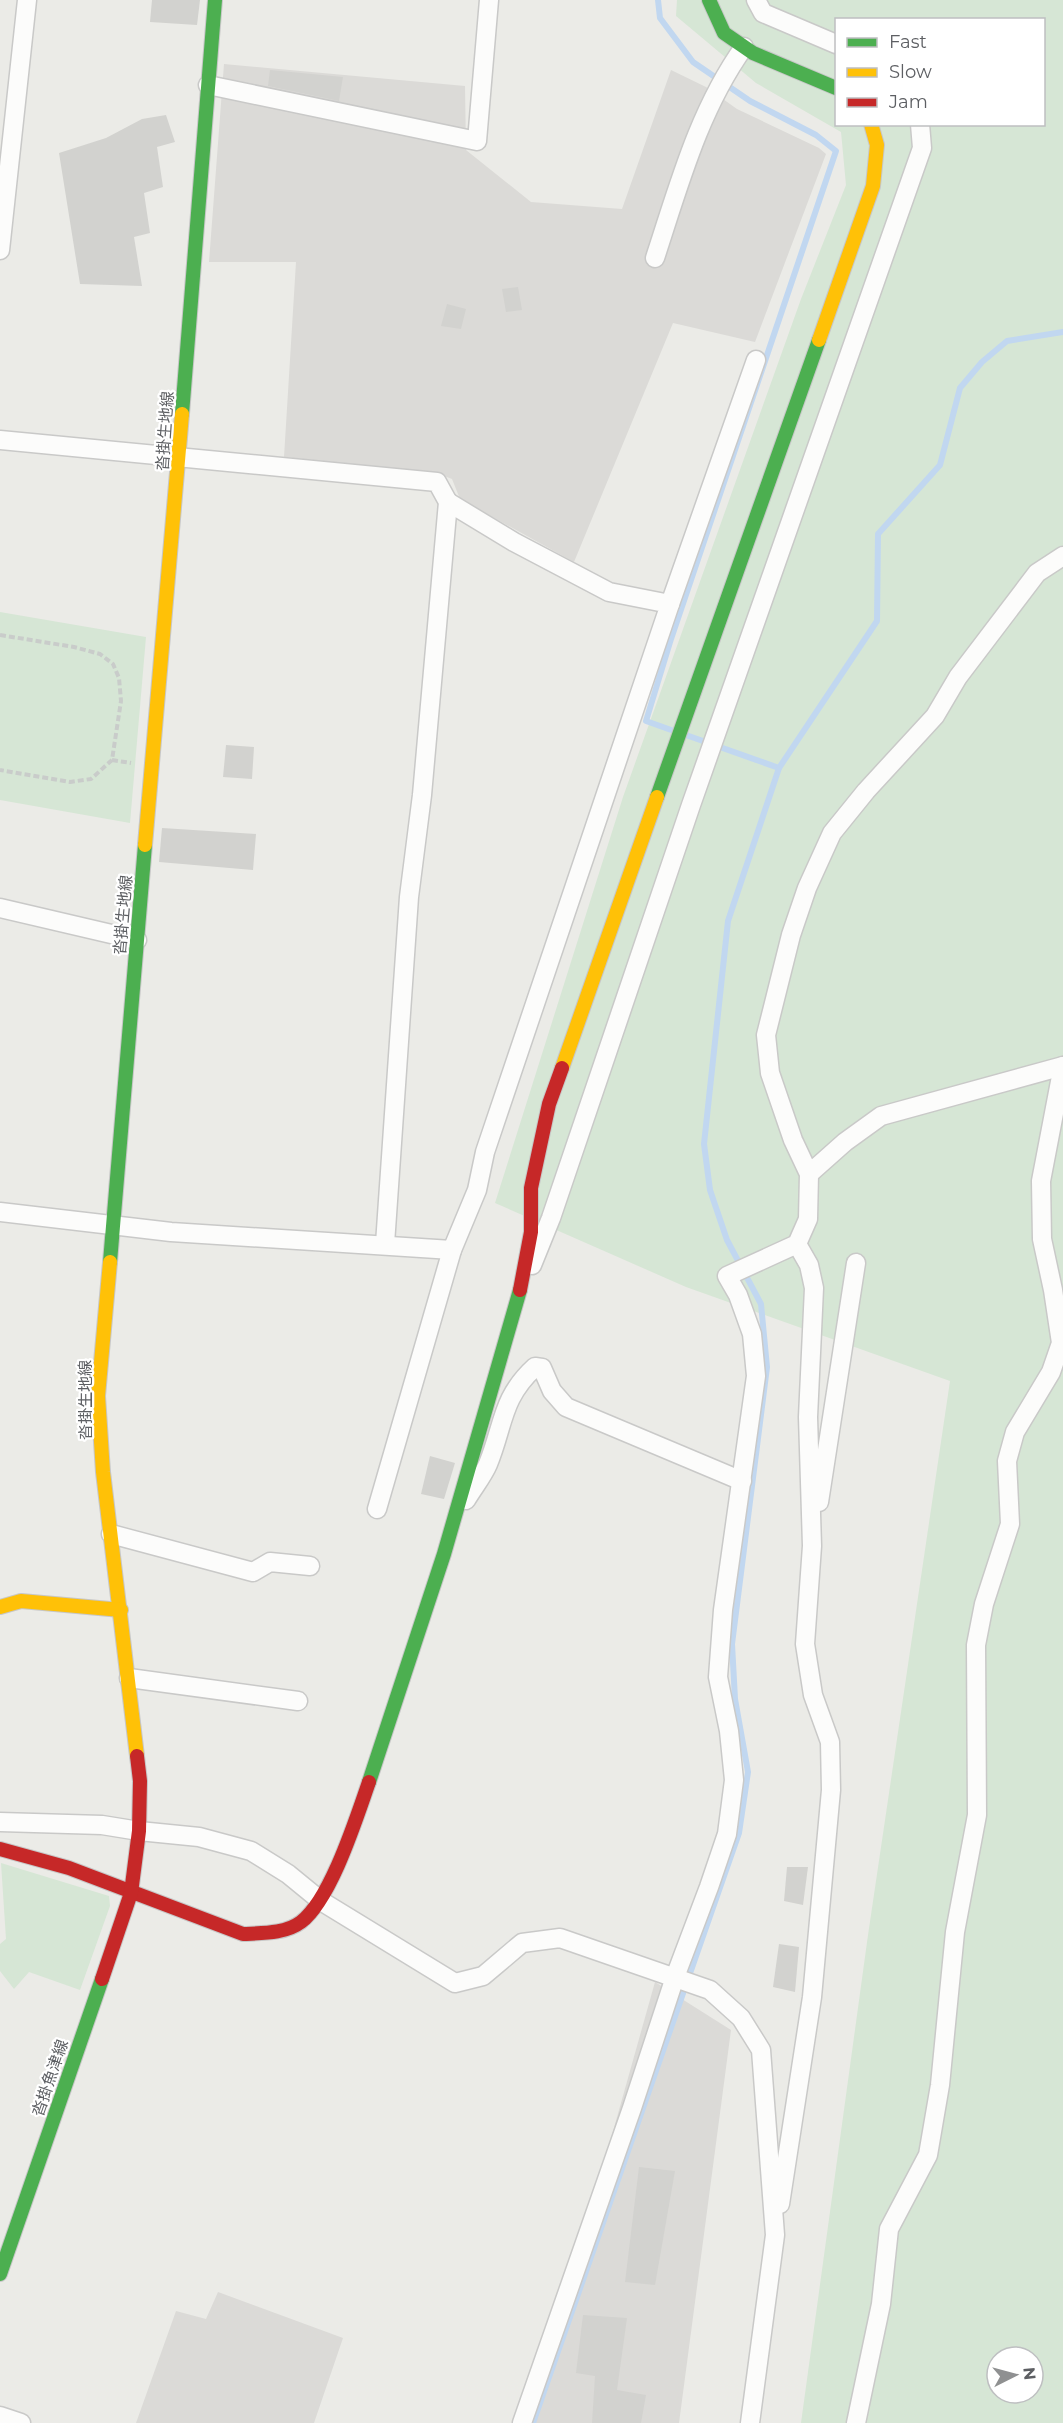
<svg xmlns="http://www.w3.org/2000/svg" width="1063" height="2423" font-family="Montserrat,'Noto Sans JP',sans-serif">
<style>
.industrial{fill:#dbdad7}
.green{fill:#d6e6d5;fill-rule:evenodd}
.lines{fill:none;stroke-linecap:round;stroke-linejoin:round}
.stream{stroke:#c1d7f0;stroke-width:6}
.building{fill:#d2d2cf}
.street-casing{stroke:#c9c9c8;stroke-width:21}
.fast-casing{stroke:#c7c7c7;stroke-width:16}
.slow-casing{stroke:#c7c7c7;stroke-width:16}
.jam-casing{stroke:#c7c7c7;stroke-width:16}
.path{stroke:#c9ccca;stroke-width:4;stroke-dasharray:6 3;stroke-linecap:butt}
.street{stroke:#fcfcfb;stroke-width:18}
.fast{stroke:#4caf50;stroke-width:14}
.slow{stroke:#ffc107;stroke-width:14}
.jam{stroke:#c62828;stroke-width:14}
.labels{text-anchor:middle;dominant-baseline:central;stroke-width:4.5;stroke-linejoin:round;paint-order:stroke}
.street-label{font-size:16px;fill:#5d5f63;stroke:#fff}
</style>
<rect width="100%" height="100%" fill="#ebebe7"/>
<g class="industrial">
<path d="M224,64l241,22 1,64 65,52 91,7 49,-139 35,17 31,22 82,39 7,6 -71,188 -82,-19 -99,239 -114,-63 -8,-20 -18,-7 -150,-15 12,-195h-87z"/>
<path d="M655,1982l76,48 -52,393h-161l85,-256z"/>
<path d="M218,2292l125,46 -29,85h-178l40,-112 30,8z"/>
</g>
<g class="green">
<path d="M677,0h386v2423h-262l67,-488 82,-554 -264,-94 -191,-84 128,-406 178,-498 45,-114 -5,-53 -85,-49 -80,-67zM836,20h208v104h-208zM997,2357h36v36h-36z"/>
<path d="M0,612l146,25 -16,186 -130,-23z"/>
<path d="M1,1863l108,33 1,10 -30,84 -51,-18 -15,17 -14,-18v-27l6,-5z"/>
</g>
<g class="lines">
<g class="stream">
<path d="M658,0l2,18 33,44 57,39 66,34 20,16 -165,488 -25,82 28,10"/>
<path d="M686,735l93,33"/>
<path d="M533,2423l206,-590 9,-61 -13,-73 -3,-55 35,-277 -6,-63 -34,-64 -17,-50 -6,-46 24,-223 51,-153 98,-147 1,-87 62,-69 20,-77 22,-26 25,-21 56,-9"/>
</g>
</g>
<g class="building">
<path d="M152,0h48l-3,25 -47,-3z"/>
<path d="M270,70l73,7 -4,24 -71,-15z"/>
<path d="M166,115l9,27 -18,5 6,40 -19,6 6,40 -16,4 8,49 -62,-2 -21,-131 47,-15 36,-19z"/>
<path d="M518,287l4,23 -16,2 -4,-23z"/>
<path d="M447,304l19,5 -5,20 -20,-3z"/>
<path d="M226,745l28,2 -2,32 -29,-2z"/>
<path d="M162,828l94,6 -3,36 -94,-8z"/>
<path d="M430,1456l25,7 -11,36 -23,-5z"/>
<path d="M787,1867h21l-5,38 -19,-4z"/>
<path d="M779,1944l20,3 -4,45 -22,-5z"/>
<path d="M639,2167l36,4 -20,114 -30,-3z"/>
<path d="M583,2315l44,3 -10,72 29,5 -5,28h-49l3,-47 -19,-3z"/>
</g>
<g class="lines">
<defs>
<g id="street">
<path d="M756,0l7,13 73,31"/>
<path d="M208,85l269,56 12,-141"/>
<path d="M0,250l27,-250"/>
<path d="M655,258c24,-73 44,-148 89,-211"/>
<path d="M0,440l437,42 11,20 -26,293 -13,102 -24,347"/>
<path d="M670,604l86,-244"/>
<path d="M0,908l137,32"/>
<path d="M809,1174l36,-32 36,-26 182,-50"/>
<path d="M0,1212l171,20 281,18"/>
<path d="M532,1265l19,-47 140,-413 231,-657 -2,-24"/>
<path d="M466,1500c7,-12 17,-24 22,-36 16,-39 13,-66 47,-97l7,1 10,23 14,16 176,74"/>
<path d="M819,1502l37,-239"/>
<path d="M377,1509l75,-259 25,-60 8,-38 185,-548 -61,-12 -95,-50 -66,-40"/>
<path d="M111,1534l142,38 17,-10 40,4"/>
<path d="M129,1678l169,23"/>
<path d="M0,1822l102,3 37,6 60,6 52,14 37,23 33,27 134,82 28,-7 39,-33 38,-5 150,52 31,28 20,32 14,185 -25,188"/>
<path d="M780,2204l32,-207 19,-207 -1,-48 -17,-47 -8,-51 7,-98 -4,-129 6,-129 -5,-23 -12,-21"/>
<path d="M0,2416l21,7"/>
<path d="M522,2423l110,-315 43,-131 34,-90 18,-53 7,-54 -5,-49 -11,-54 5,-67 33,-234 -4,-42 -14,-39 -11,-19 70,-32 11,-25 1,-45 -16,-34 -23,-67 -4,-38 25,-100 16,-47 25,-55 34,-42 69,-75 23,-39 79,-104 26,-17"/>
<path d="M856,2423l25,-119 8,-75 39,-74 12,-70 15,-153 22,-117 -1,-170 8,-41 26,-80 -3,-63 8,-29 36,-60 10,-29 -8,-53 -11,-51 -1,-58 22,-115"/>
</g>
<g id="fast">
<path d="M709,0l15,33 29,20 83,35"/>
<path d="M182,414l33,-414"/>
<path d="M657,797l162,-457"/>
<path d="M110,1262l35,-417"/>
<path d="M369,1782l75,-228 76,-264"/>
<path d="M0,2274l102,-295"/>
</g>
<g id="slow">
<path d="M819,340l54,-154 4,-41 -6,-21"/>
<path d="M145,845l37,-431"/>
<path d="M562,1068l95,-271"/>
<path d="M110,1262l-12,134 5,76 34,284"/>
<path d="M0,1607l21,-6 100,9"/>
</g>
<g id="jam">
<path d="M520,1290l11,-58v-44l18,-84 13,-36"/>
<path d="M0,1849l69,19 174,66c19,-1 42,0 58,-12 30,-23 55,-103 68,-140"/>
<path d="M102,1979l29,-86 8,-62 1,-50 -3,-25"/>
</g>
</defs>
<use href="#street" class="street-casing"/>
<use href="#fast" class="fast-casing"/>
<use href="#slow" class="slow-casing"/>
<use href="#jam" class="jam-casing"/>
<g class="path">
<path d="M0,635l74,12 26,7 13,10 6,14 2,23 -9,59 -21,19 -21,3 -70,-12"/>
<path d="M112,760l19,3"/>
</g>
<use href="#street" class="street"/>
<use href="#fast" class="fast"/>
<use href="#slow" class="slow"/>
<use href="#jam" class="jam"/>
</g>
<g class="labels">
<g class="street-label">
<text transform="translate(165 431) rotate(-86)">沓掛生地線</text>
<text transform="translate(123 915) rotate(-85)">沓掛生地線</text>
<text transform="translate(85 1400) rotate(-90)">沓掛生地線</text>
<text transform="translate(50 2078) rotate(-71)">沓掛魚津線</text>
</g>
</g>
<rect x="835" y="18" width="210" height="108" fill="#ffffff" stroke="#bebfc1" stroke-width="1.5"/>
<rect x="847" y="38" width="30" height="9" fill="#4caf50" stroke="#bebfc1" stroke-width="1.5"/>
<text x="889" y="48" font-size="18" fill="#5d5f63">Fast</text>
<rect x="847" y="68" width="30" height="9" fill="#ffc107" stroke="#bebfc1" stroke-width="1.5"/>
<text x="889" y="78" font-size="18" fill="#5d5f63">Slow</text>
<rect x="847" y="98" width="30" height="9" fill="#c62828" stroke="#bebfc1" stroke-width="1.5"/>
<text x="889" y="108" font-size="18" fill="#5d5f63">Jam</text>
<g transform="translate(1015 2375) rotate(84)"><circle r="28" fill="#ffffff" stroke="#bebfc1" stroke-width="1.5"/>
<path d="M0-4.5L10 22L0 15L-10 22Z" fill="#8f9091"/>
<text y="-9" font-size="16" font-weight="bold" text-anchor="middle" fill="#5d5f63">N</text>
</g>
</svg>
